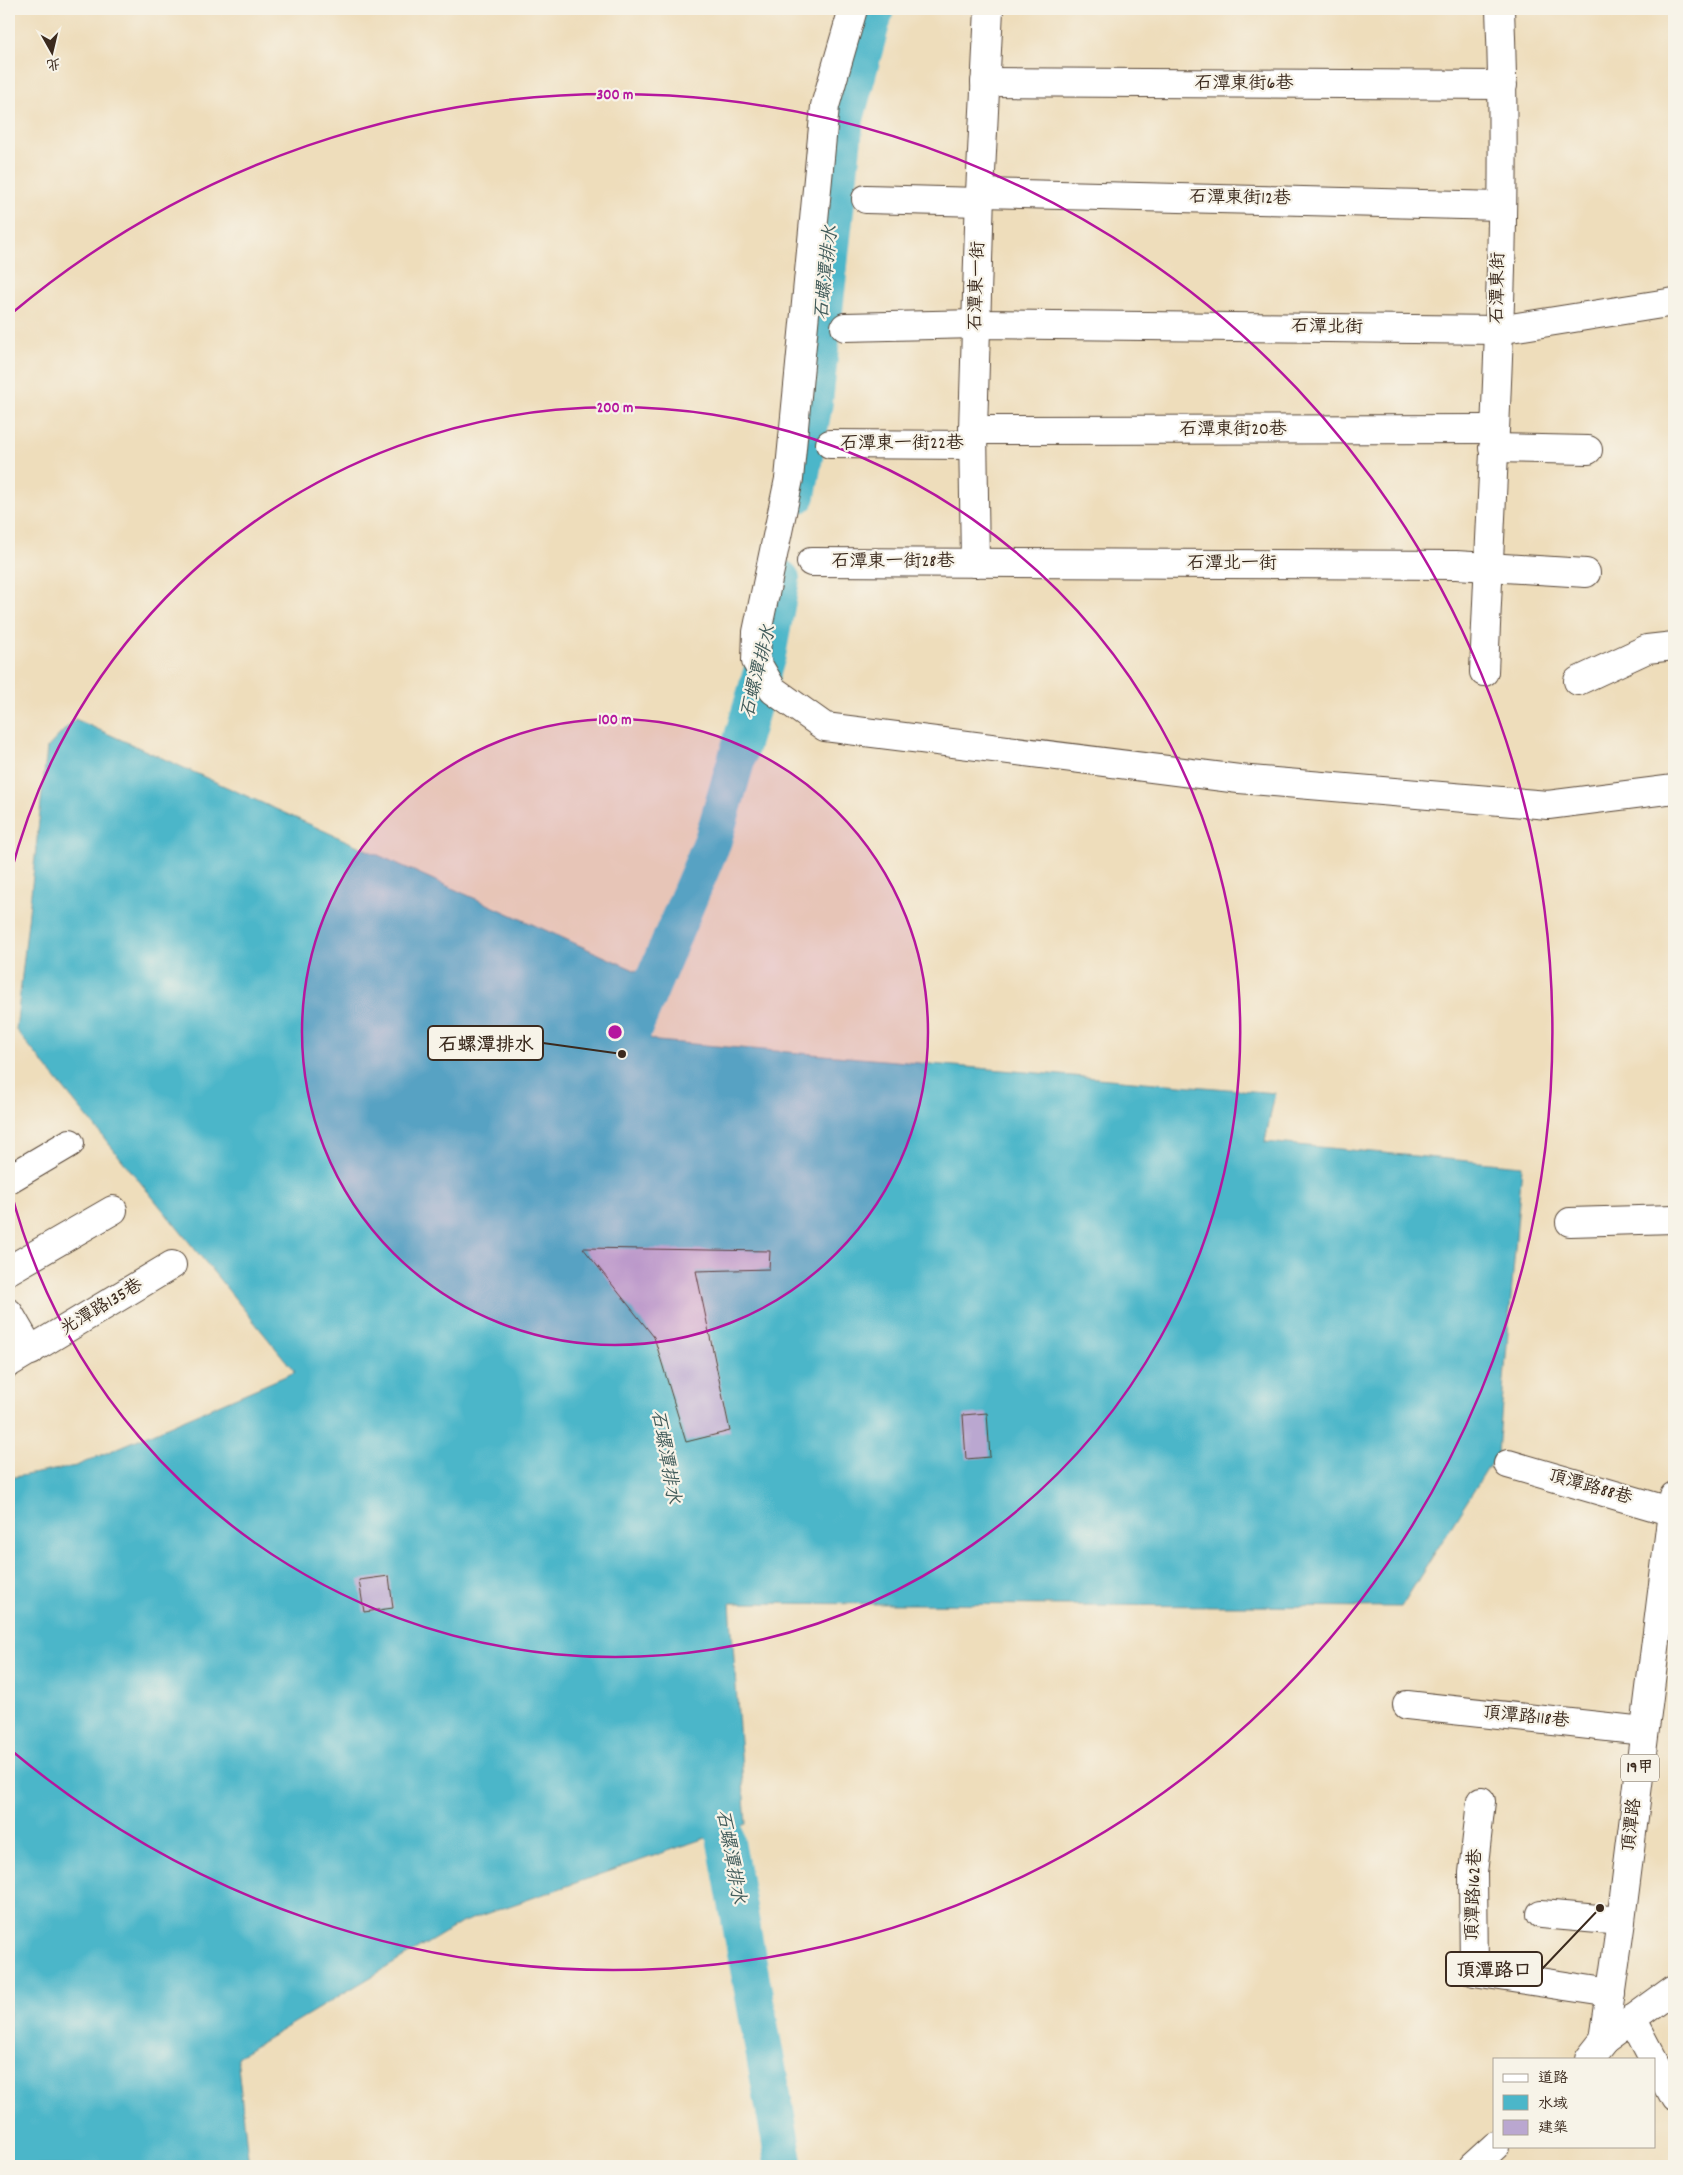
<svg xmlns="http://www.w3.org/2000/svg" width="1683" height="2175" font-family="Dekko,'LXGW WenKai TC',sans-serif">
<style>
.water{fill:#4bb6c9;stroke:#437074}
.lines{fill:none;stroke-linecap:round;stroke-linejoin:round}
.river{stroke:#4bb6c9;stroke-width:38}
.building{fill:#baa7d0}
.minor-casing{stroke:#564536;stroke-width:30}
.major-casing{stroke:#564536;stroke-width:30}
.minor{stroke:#fff;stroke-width:28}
.major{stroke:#fff;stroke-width:28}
.ring{fill:none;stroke:#b5179e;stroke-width:2.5}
.labels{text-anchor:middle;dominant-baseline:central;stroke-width:4.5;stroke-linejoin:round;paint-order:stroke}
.shield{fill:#f7f3e8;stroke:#73665b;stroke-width:1}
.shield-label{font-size:16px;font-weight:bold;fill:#3b2a1e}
.street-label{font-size:18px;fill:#3b2a1e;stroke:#f7f3e8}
.water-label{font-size:19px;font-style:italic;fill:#415b5a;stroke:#f7f3e8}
.centre{fill:#b5179e;stroke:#f7f3e8;stroke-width:2.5}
.ring-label{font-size:15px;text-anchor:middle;font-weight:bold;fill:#b5179e;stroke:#f7f3e8;stroke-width:4.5;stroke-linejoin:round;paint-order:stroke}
.leader{fill:none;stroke:#3b2a1e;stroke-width:2}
.callout-dot{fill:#3b2a1e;stroke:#f7f3e8;stroke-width:2}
.callout{fill:#f7f3e8;stroke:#3b2a1e;stroke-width:2}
.callout-label{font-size:19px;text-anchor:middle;font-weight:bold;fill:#3b2a1e}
</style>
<rect width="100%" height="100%" fill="#f7f3e8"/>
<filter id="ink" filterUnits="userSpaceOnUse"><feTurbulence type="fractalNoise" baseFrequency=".02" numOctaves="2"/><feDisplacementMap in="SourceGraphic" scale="10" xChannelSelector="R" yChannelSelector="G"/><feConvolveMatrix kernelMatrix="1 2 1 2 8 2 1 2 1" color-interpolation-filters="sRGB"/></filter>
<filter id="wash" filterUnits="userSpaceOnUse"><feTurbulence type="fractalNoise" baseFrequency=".0096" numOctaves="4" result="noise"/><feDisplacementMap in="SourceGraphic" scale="20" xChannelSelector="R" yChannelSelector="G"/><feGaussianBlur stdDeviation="1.12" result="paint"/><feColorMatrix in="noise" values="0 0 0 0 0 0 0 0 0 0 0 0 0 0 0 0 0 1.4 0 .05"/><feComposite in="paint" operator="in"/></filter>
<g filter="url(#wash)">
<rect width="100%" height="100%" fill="#edb"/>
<path class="water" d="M75,719l566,254 -21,52 37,16 618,52 -10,49 257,24 -24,286 -97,155 -671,-4 16,221 -283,98 -226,135 12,109h-240v-688l67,-12 219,-94 -279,-342 31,-282z"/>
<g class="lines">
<g class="river">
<path d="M797,495l17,-93 31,-283 30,-110"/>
<path d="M613,1077l100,-237 54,-185 14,-76"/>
<path d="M715,1782l70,384"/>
</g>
</g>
<g id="blocks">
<g class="building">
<path d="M583,1248l187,3 -1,18 -73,2 34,160 -44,11 -32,-105z"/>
<path d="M987,1413l3,44 -24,2 -3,-44z"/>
<path d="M389,1576l4,32 -29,4 -5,-32z"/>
</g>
</g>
</g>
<g filter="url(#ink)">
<use href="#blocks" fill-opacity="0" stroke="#564536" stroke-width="1"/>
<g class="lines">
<defs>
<g id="minor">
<path d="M853,9l-28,97 -36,373 -32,153 -1,29 17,29 52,37 414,52 309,26 126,-16"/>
<path d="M985,82l518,3"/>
<path d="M980,193l521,13"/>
<path d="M866,199l114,3"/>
<path d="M845,327l132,-3 521,6 176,-28"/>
<path d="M973,430l521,-1"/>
<path d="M830,444l143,1"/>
<path d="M1493,448l95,2"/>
<path d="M811,562l645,3 130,8"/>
<path d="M975,563l-2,-133 7,-237 9,-184"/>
<path d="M1484,672c9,-221 25,-443 16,-663"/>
<path d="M1578,681l69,-32 27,-3"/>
<path d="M9,1179l61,-36"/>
<path d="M1570,1222l104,-3"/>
<path d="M9,1270l104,-60"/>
<path d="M9,1313l22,38"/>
<path d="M9,1363l163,-98"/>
<path d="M1508,1464l165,48"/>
<path d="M1407,1705l237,26"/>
<path d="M1481,1801l-8,72 1,99 137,21"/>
<path d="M1541,1914l80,7"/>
<path d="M1632,2019l21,40"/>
<path d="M1604,2040l70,-51"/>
<path d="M1654,2061l20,37"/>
</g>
<g id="major">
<path d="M1589,2059l15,-19 17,-119 53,-425"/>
<path d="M1473,2166l22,-20"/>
</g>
</defs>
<use href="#minor" class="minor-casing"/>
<use href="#major" class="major-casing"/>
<use href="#minor" class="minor"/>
<use href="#major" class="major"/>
</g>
</g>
<circle cx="615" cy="1032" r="313" fill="#b5179e" fill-opacity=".12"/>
<g class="ring">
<circle cx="615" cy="1032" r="313"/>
<path d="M10 876A625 625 0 1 1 10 1188"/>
<path d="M12 313A938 938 0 1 1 12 1751"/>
</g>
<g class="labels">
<rect class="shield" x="1621" y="1754.5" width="38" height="27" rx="4"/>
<g class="shield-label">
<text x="1640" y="1768">19甲</text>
</g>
<g class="street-label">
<text x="1244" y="84">石潭東街6巷</text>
<text transform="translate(1240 199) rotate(1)">石潭東街12巷</text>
<text transform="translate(978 286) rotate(-88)">石潭東一街</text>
<text transform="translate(1499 288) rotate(-89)">石潭東街</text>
<text transform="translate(1327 328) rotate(1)">石潭北街</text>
<text x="1233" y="430">石潭東街20巷</text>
<text x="902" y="444">石潭東一街22巷</text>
<text x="893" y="562">石潭東一街28巷</text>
<text x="1232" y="564">石潭北一街</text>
<text transform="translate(102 1308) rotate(-31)">光潭路135巷</text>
<text transform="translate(1590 1488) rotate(16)">頂潭路88巷</text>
<text transform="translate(1526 1718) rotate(6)">頂潭路118巷</text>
<text transform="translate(1633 1825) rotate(-83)">頂潭路</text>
<text transform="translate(1475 1895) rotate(-88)">頂潭路162巷</text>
</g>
<g class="water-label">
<text transform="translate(828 273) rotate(-84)">石螺潭排水</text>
<text transform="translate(760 672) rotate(-76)">石螺潭排水</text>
<text transform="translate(664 1457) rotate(80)">石螺潭排水</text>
<text transform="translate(729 1857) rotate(80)">石螺潭排水</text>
</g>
</g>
<circle cx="615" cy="1032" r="8" class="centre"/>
<g class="ring-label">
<text x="615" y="99">300 m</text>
<text x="615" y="412">200 m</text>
<text x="615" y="724">100 m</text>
</g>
<path class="leader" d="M622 1054L543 1043M1600 1908L1542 1969"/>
<g class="callout-dot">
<circle cx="622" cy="1054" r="5"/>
<circle cx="1600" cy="1908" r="5"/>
</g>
<g class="callout">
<rect x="428" y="1026" width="115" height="34" rx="5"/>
<rect x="1446" y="1952" width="96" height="34" rx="5"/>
</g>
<g class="callout-label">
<text x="486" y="1050">石螺潭排水</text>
<text x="1494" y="1976">頂潭路口</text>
</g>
<rect width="1683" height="2175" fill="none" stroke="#f7f3e8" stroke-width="30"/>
<rect x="1493" y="2058" width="162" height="90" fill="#f7f3e8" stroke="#aca397"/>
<rect x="1503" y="2074" width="25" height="8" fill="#ffffff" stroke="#aca397"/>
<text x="1538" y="2082" font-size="15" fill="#3b2a1e">道路</text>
<rect x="1503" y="2095" width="25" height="15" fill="#4bb6c9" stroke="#aca397"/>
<text x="1538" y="2108" font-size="15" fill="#3b2a1e">水域</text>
<rect x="1503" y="2120" width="25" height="15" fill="#baa7d0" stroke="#aca397"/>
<text x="1538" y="2132" font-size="15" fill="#3b2a1e">建築</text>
<g transform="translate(52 52) rotate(172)" stroke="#f7f3e8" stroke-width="4" paint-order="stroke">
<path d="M0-4L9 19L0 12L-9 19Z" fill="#3b2a1e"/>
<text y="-8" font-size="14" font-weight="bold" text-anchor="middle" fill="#3b2a1e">北</text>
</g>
</svg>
